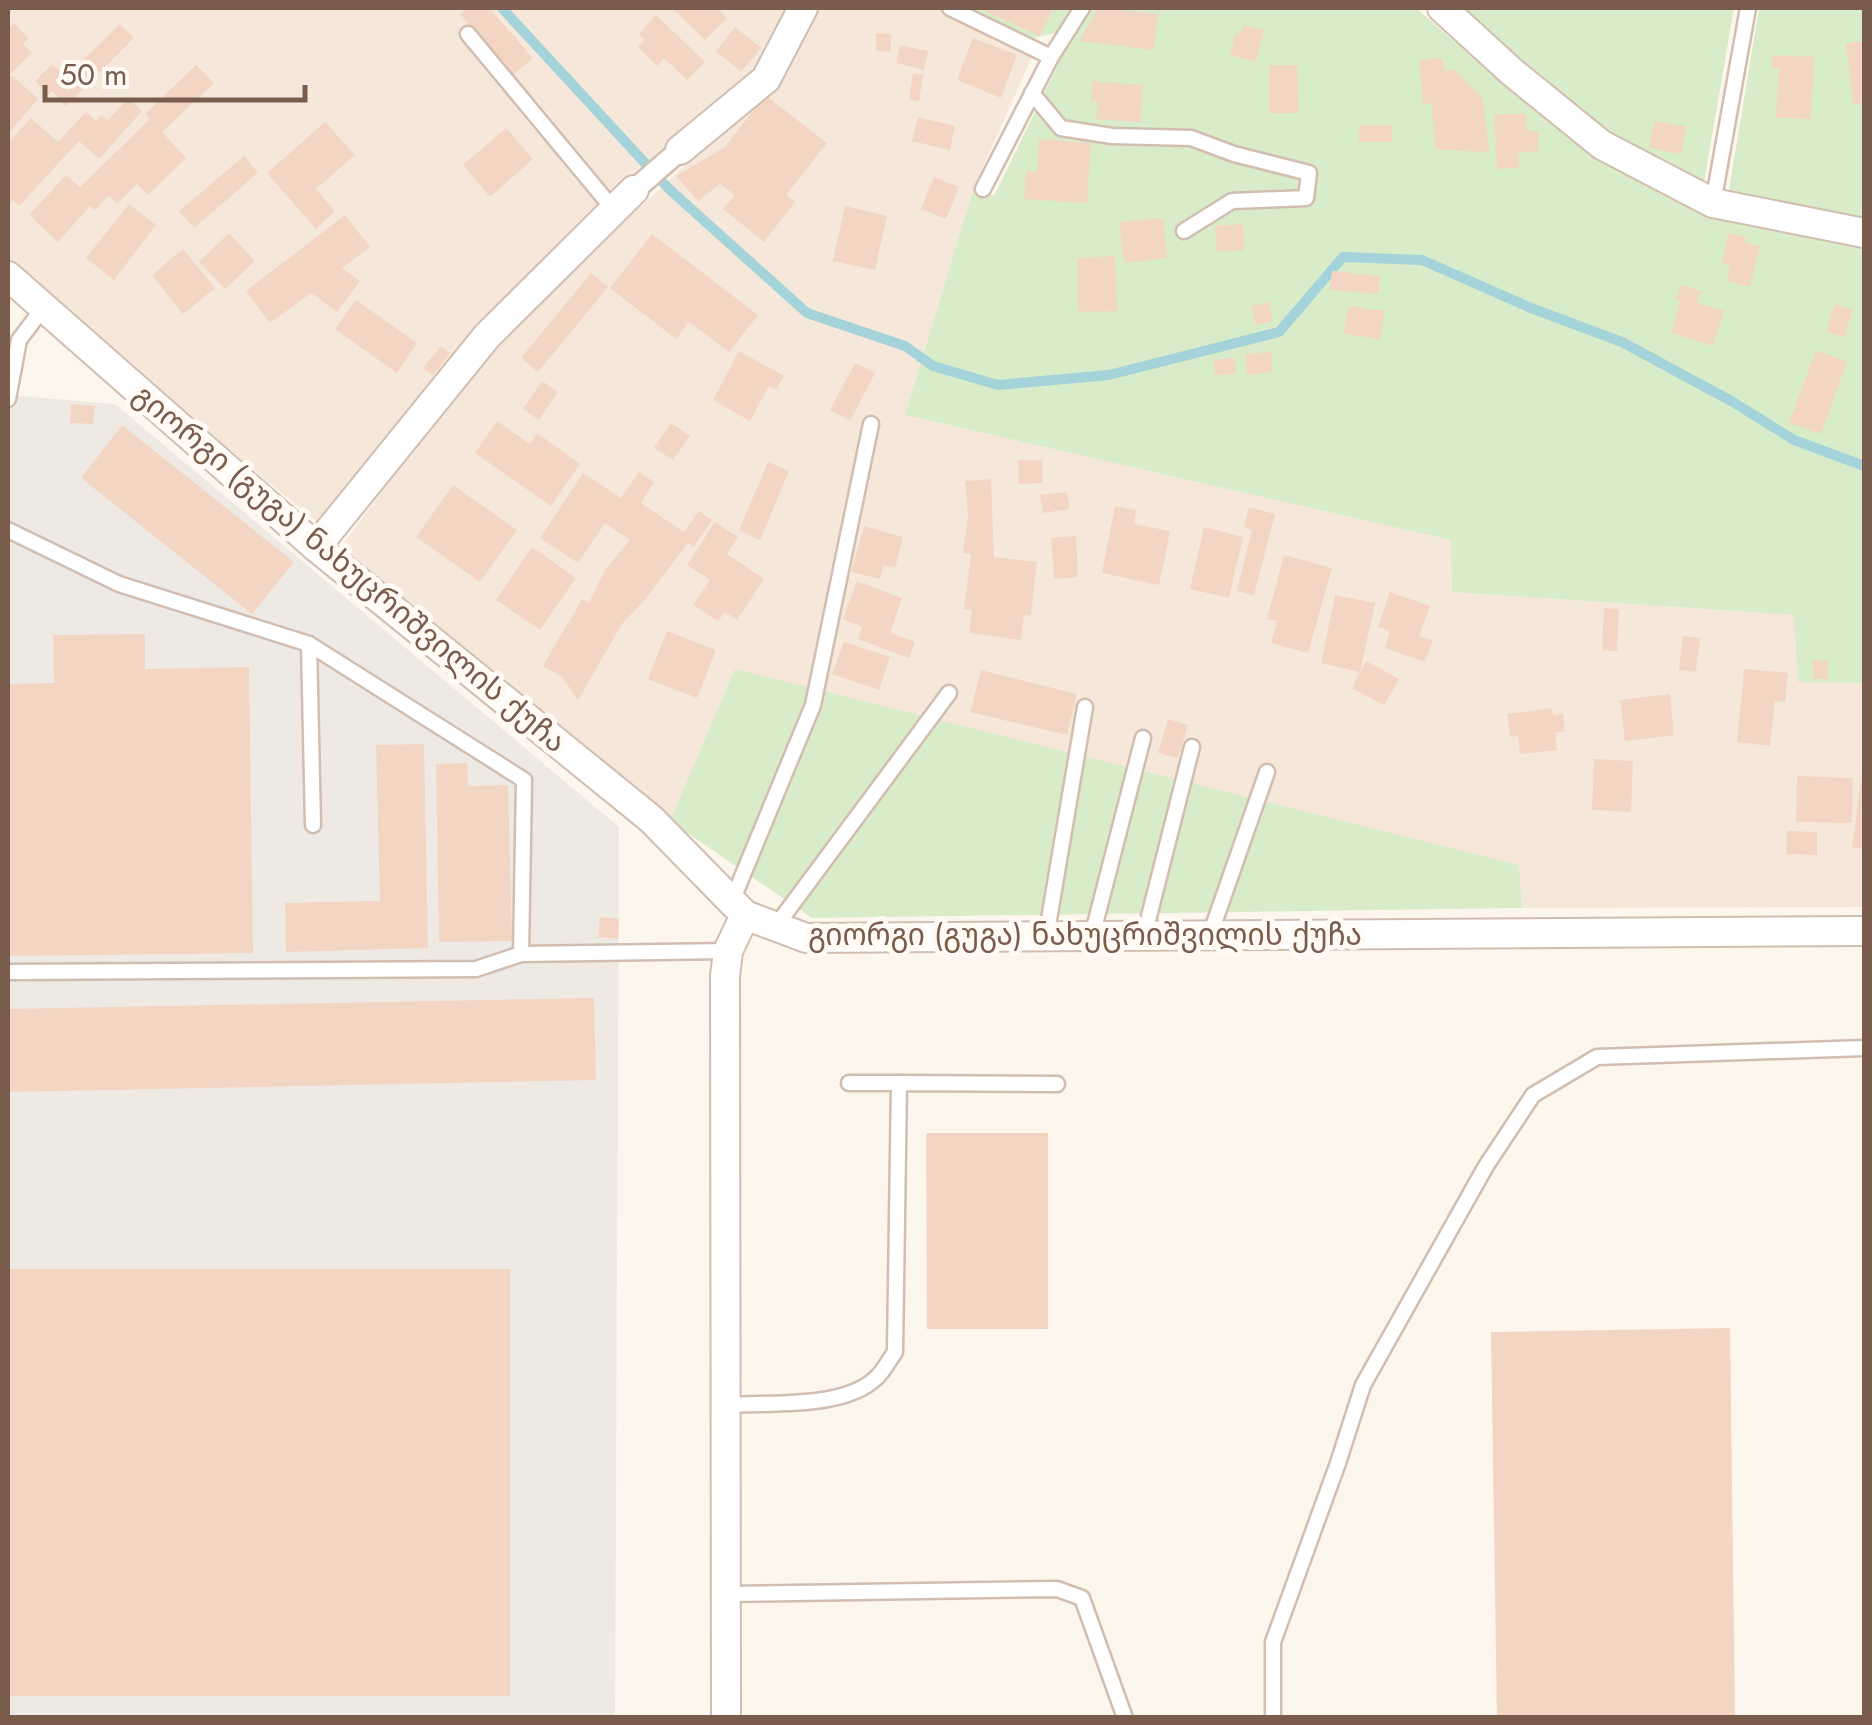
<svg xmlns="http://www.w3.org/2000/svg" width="1872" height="1725" font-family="Jost,'Noto Sans Georgian',sans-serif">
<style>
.residential{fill:#f5e8da}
.industrial{fill:#efe9e4}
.green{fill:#d8ecc9}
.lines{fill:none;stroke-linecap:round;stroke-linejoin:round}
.stream{stroke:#a5d3da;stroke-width:10}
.building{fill:#f3d5c3}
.service-casing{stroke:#d1beb0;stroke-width:19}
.pedestrian-casing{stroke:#d1beb0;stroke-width:25}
.minor-casing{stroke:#d1beb0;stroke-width:32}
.service{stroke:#fff;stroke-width:14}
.pedestrian{stroke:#fff;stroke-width:20}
.minor{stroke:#fff;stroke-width:28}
.labels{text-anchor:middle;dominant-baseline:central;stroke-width:10;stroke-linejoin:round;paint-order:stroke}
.street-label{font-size:30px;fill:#7a5c4d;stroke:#fffaf3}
</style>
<rect width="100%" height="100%" fill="#fdf6ec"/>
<g class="residential">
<path d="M8,8h780l-32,63 -137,113 -45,47 -254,294 -312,-260z"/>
<path d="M819,8h123l90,49 -58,130 -69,228 547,125v52l343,23 3,66 66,2v224l-342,1 -4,-43 -848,-44 -329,-274 146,-199 288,-265z"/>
</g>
<path class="industrial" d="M8,395l107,9 504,423 -4,890h-607z"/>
<g class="green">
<path d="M973,8h102l-13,23 -32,8z"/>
<path d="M1091,8h325l70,61 119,85 97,60 162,28v441l-66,-1 -4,-67 -342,-23 -1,-52 -546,-125 69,-228 20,9 75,-154z"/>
<path d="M1465,8h269l-30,174 -17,2 -150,-96z"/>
<path d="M1759,8h105v213l-135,-31z"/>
<path d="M735,669l784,196 3,43 -710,10 -142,-97z"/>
</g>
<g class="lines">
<path class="stream" d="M502,8l167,181 138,124 98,33 28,20 65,19 111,-10 170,-43 64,-75 79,3 109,48 91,34 111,60 61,38 70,26"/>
</g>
<g class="building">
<path d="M467,8h22l44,50 -20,17 -53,-61z"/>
<path d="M672,8h44l11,10 -22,22z"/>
<path d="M978,8h75l-13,28z"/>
<path d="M1098,8l60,6 -4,36 -75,-9z"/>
<path d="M656,15l49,47 -18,18 -23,-22 -7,8 -19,-19 7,-7 -6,-6z"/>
<path d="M14,23l14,15 -5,6 9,9 -24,23v-47z"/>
<path d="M120,24l14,14 -68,68 -14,-15 -4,4 -13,-14 17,-17 14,13z"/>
<path d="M1243,25l21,5 -8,32 -26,-7 6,-22 5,1z"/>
<path d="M735,27l26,21 -20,24 -25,-21z"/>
<path d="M876,33l15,1v18l-15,-1z"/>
<path d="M973,38l44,17 -16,43 -44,-18z"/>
<path d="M1864,41v62l-11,1 -7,-60z"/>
<path d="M900,45l28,6 -4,19 -28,-7z"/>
<path d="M1772,55l42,2 -3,62 -35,-1 3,-50h-8z"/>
<path d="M1442,58l2,13 11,-1 28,29 6,53 -53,-2 -5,-47 -8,1 -4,-44z"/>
<path d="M196,65l18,18 -52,49 24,26 -38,37 -11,-11 -20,20 -8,-9 -14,15 -5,-4 -32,36 -29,-27 37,-40 14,12 70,-68 -5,-5z"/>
<path d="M1269,65h28l2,48h-30z"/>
<path d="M913,73l10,2 -4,26 -10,-1z"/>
<path d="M12,75l26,24 -30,35v-54z"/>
<path d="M1092,81l51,4 -3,37 -44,-3 2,-17h-7z"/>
<path d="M765,95l62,48 -41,52 9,7 -31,40 -41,-33 12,-14 -15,-11 -22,17 -22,-25 49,-29z"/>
<path d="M128,98l14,13 -43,48 -20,-18 -60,65 -6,-6 -5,7v-64l23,-25 27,24 28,-30 10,9 5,-6 7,5z"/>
<path d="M1526,113l1,18h11l1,20 -21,2 1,15 -22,1 -3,-54z"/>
<path d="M918,117l37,9 -5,24 -38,-9z"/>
<path d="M1654,121l32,5 -4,28 -33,-6z"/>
<path d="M325,122l30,33 -39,34 19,22 -19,18 -49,-56z"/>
<rect x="1359" y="125" width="33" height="17"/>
<path d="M506,128l27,31 -43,38 -27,-32z"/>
<path d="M1039,139l52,4 -4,60 -63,-4 2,-28h11z"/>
<path d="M244,156l14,17 -64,55 -15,-17z"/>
<path d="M934,177l25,10 -13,32 -25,-10z"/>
<path d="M129,204l27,21 -42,55 -28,-22z"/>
<path d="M845,206l42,10 -12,54 -42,-9z"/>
<path d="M345,215l25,32 -28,21 18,13 -23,31 -26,-19 -41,30 -24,-32z"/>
<path d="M1163,218l4,40 -43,5 -5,-41z"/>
<path d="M1243,224l2,26 -28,2 -2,-26z"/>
<path d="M229,233l26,28 -30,28 -26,-27z"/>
<path d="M1728,233l18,4 -1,6 15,3 -10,41 -23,-6 3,-16 -8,-2z"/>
<path d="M652,234l106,81 -29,37 -40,-30 -13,17 -66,-51z"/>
<path d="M183,249l32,39 -32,26 -31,-39z"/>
<path d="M1115,256l2,55 -39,1 -1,-54z"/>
<path d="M1332,271l48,5 -2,18 -48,-4z"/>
<path d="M591,273l17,14 -70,85 -17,-14z"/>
<path d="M1681,285l20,6 -4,12 27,8 -11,35 -42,-13 9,-32 -4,-1z"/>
<path d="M356,300l61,43 -20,30 -62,-44z"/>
<path d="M1269,302l4,19 -17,4 -5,-19z"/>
<path d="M1835,304l18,6 -9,27 -18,-5z"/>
<path d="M1348,306l37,5 -5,28 -36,-5z"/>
<path d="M441,346l9,7 -17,22 -10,-7z"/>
<path d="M1816,350l31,12 -26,72 -32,-11z"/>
<path d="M739,351l45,25 -8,14 -7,-4 -19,35 -37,-21z"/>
<path d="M1271,352l2,20 -26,3 -2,-21z"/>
<path d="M1235,358l1,16 -21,1 -1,-15z"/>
<path d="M855,363l20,10 -25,48 -20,-11z"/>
<path d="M542,381l16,11 -19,28 -16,-11z"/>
<path d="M71,404l24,2 -2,18 -23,-1z"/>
<path d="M497,421l33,23 7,-11 43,31 -29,42 -76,-53z"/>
<path d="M671,423l19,13 -17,24 -19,-12z"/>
<path d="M122,425l172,137 -42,52 -171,-136z"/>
<path d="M1018,460h24l1,23 -24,1z"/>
<path d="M768,462l21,9 -29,69 -21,-10z"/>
<path d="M639,472l15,10 -13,21 43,29 15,-21 13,9 -18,27 -6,-4 -45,59 -21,22 -44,76 -16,-23 -19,-11 39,-67 7,4 16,-33 25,-30 -25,-17 -27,40 -38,-25 43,-65 38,25z"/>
<path d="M991,479l3,78 43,5 -6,54 -7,-1 -3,25 -52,-7 3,-23 -8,-1 7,-55 -8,-1 5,-37 -3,-35z"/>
<path d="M453,485l64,45 -37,52 -64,-45z"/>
<path d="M1067,492l3,17 -27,4 -3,-18z"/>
<path d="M1115,506l21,4 -2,14 36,7 -11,54 -57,-12z"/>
<path d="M1249,507l26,7 -21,81 -17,-4 15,-61 -8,-3z"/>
<path d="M715,522l23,15 -11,17 37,25 -27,41 -12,-8 -7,9 -25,-16 17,-25 -23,-15z"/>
<path d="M864,526l39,11 -8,31 -11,-3 -4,14 -29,-7z"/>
<path d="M1204,527l39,10 -14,61 -39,-9z"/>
<path d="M1076,536l2,41 -24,2 -3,-41z"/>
<path d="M532,547l44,31 -36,52 -44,-30z"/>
<path d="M1284,555l48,13 -24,85 -37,-10 6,-22 -10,-2z"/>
<path d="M857,581l45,17 -12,35 25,9 -6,16 -51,-19 4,-12 -19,-8z"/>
<path d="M1390,592l40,14 -11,30 14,4 -8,22 -40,-14 5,-17 -12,-4z"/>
<path d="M1335,595l40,8 -15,69 -39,-9z"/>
<path d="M1604,608l15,1 -2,42 -15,-1z"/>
<path d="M667,631l49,19 -19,48 -49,-19z"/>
<path d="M145,634v35l104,-2 4,286 -245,3v-272l46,-1 -1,-48z"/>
<path d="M1683,636l17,2 -4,34 -17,-2z"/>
<path d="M844,642l46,15 -11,33 -47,-16z"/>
<path d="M1813,660l15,1v18h-15z"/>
<path d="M1366,661l33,18 -15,26 -32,-17z"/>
<path d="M1744,669l44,4 -3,29 -10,-1 -5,45 -33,-4z"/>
<path d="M981,670l96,24 -10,41 -97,-23z"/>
<path d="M1670,694l4,41 -49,6 -5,-41z"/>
<path d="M1552,708l1,7 10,-2 2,18 -10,2 2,17 -37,4 -2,-18 -8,1 -3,-23z"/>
<path d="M1168,719l20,6 -10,33 -20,-5z"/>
<path d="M424,744l4,204 -142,4 -1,-49 95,-2 -4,-156z"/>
<path d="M1594,759l39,2 -2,51 -39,-2z"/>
<path d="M467,763l1,23 40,-1 4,156 -73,1 -3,-178z"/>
<path d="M1862,773h2v76l-12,-2z"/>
<path d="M1797,776l56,2 -1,45 -56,-1z"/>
<path d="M1787,831l30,1v23l-31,-1z"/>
<path d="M600,917l19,2 -1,20 -20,-2z"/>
<path d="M594,998l2,82 -588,12v-83z"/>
<path d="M926,1133h122v196h-121z"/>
<rect x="8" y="1269" width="502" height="427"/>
<path d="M1730,1328l5,390h-238l-6,-386z"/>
</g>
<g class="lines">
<defs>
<g id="service">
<path d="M950,8l101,49"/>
<path d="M468,34l146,176"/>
<path d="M1032,93l29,35 51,8 79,2 43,16 75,19 -3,25 -74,3 -48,30"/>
<path d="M983,189l68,-132 31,-49"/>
<path d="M1713,203l35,-195"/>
<path d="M8,399l11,-59 25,-33"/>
<path d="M8,530l111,54 190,60 215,136 -3,174"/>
<path d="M309,644l4,181"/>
<path d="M732,901l81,-196 58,-281"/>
<path d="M776,926l173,-233"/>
<path d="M1210,935l57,-163"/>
<path d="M1092,936l51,-198"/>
<path d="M1144,936l48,-189"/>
<path d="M1046,937l39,-230"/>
<path d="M8,972l468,-3 45,-15 207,-3"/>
<path d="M849,1083h50"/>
<path d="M728,1405c42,-3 116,4 148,-27 8,-7 13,-18 19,-26l4,-269 158,1"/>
<path d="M727,1594l330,-5 25,9 43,120"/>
<path d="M1273,1718v-76l65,-179 25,-78 123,-219 47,-71 64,-38 267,-9"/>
</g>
<path id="pedestrian" d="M634,190l46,-40"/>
<g id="minor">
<path d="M1442,8l70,64 90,73 111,58 151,30"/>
<path d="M680,150l86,-71 37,-71"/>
<path d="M8,276l308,271 335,272 94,96 61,23 1058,-7"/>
<path d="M316,547l171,-211 147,-146"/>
<path d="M726,1718l-1,-742 3,-25 17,-36"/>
</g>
</defs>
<use href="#service" class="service-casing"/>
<use href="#pedestrian" class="pedestrian-casing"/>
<use href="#minor" class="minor-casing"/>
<use href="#service" class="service"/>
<use href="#pedestrian" class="pedestrian"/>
<use href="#minor" class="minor"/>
</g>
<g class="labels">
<g class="street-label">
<text transform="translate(350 568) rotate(40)">გიორგი (გუგა) ნახუცრიშვილის ქუჩა</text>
<text x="1085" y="934">გიორგი (გუგა) ნახუცრიშვილის ქუჩა</text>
</g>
</g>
<rect width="1872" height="1725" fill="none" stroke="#7a5c4d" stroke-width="20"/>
<path d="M45 85v15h260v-15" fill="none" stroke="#7a5c4d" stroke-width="5"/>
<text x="60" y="85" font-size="30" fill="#7a5c4d" stroke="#fffaf3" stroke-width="8" paint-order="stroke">50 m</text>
</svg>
